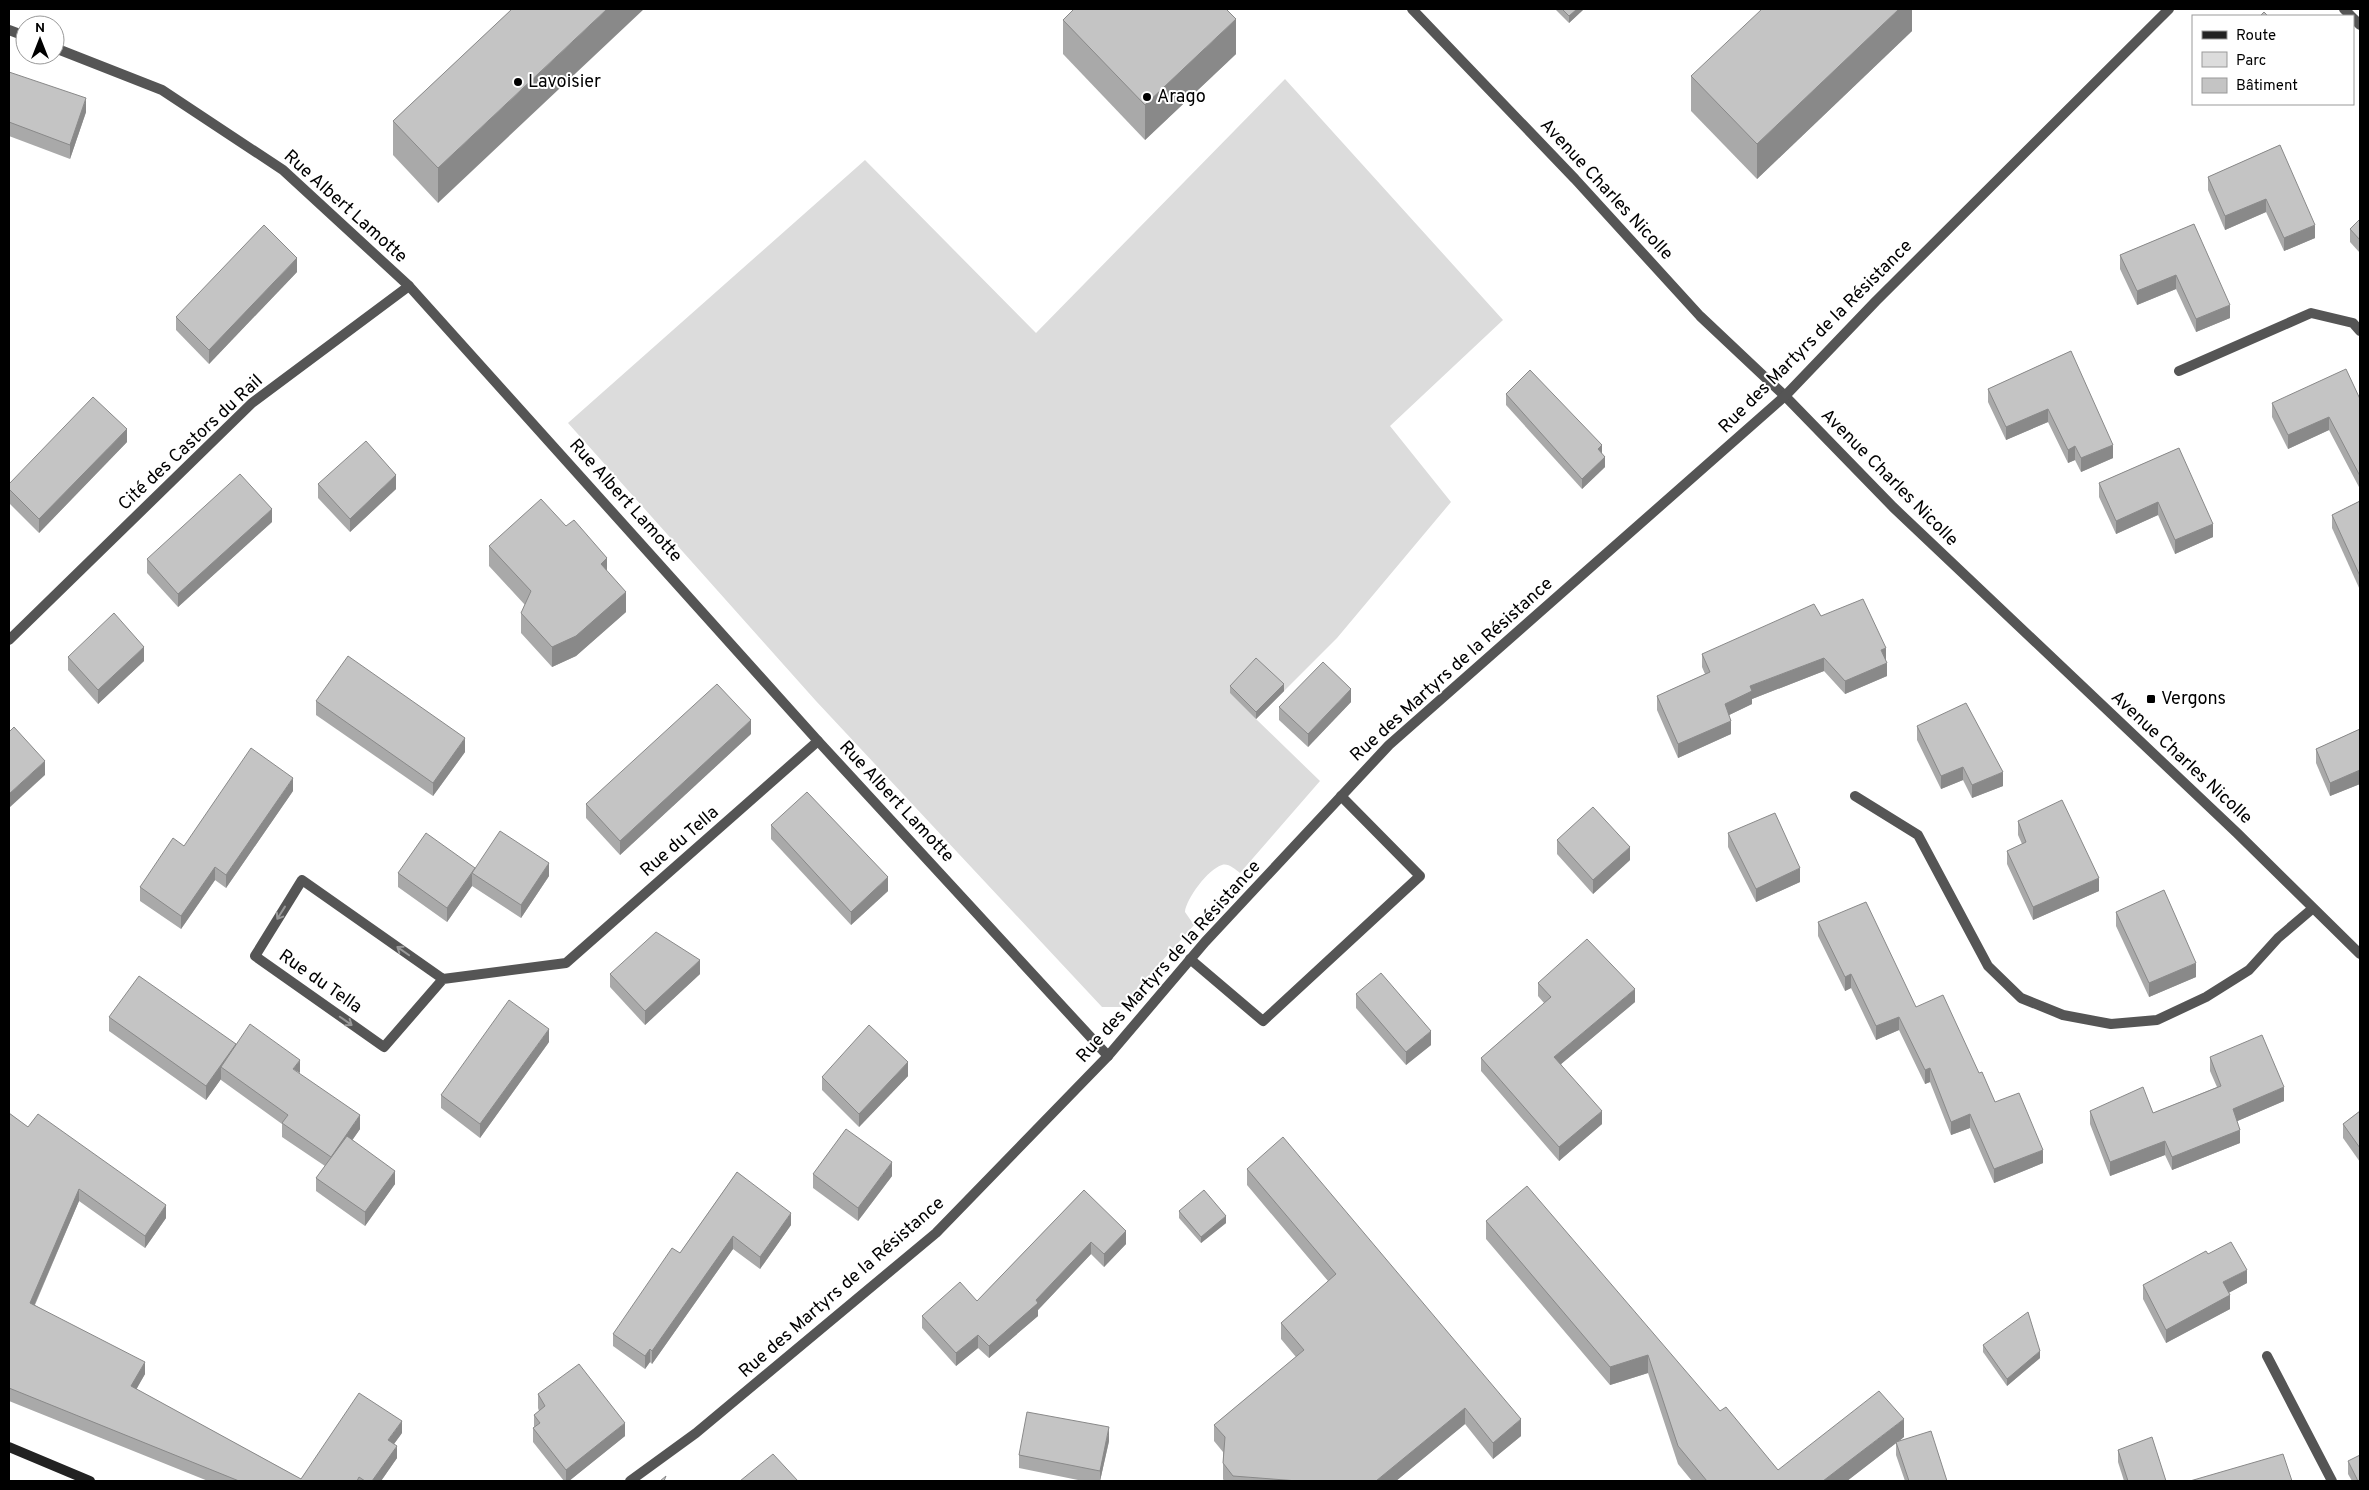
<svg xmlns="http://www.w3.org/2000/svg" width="2369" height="1490" font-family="Overpass,sans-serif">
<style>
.green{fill:#dcdcdc}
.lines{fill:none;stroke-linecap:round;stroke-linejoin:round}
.service{stroke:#555;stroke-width:10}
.minor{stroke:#555;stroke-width:10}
.tertiary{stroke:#555;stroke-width:10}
.secondary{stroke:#222;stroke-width:10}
.wall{fill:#a9a9a9}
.shaded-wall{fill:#898989}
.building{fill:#c4c4c4;stroke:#898989}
.oneway{stroke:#999}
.poi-dot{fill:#000;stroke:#fff;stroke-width:2}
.labels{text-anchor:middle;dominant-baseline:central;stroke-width:4;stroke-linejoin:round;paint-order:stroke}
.poi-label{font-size:18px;fill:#000;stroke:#fff;text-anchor:start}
.street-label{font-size:18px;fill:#000;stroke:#fff}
</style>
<rect width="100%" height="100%" fill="#fff"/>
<path class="green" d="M1285,79l218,241 -113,106 61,76 -114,136 -81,81 64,62 -80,92c-5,-4 -12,-10 -18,-8 -14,4 -36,34 -37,47l9,13 -73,82h-19l-286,-306 -248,-278 297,-263 171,173z"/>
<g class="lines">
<g class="service">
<path d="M9,640l243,-237 157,-117"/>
<path d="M1190,959l73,62 157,-145 -79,-80"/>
<path d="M2267,1356l65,125"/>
</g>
<g class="minor">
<path d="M1412,9l163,170 125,137 85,80"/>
<path d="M2344,9l7,7"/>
<path d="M2353,18l7,7"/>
<path d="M9,30l16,6"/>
<path d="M55,48l107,42 121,80 126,116 409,455 290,315"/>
<path d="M2179,371l132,-58 42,10 7,8"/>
<path d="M1855,796l63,39 70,131 33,32 42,17 48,9 46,-4 49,-23 43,-27 29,-32 34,-29"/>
<path d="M443,979l-141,-99 -47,76 129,91 59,-68 123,-16 252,-222"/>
</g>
<g class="tertiary">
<path d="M1785,396l108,111 344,326 123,121"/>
<path d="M630,1481l66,-48 240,-200 172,-177 97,-114 184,-197 396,-349 91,-95 293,-292"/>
</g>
<path class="secondary" d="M9,1447l81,34"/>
</g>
<g class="wall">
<path d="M512,9l-74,194 -45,-48v-34z"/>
<path d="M1555,9h29l-15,14z"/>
<path d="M1912,9v22l-155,148 -66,-68v-35z"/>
<path d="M1063,20l173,34 -91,86 -82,-86z"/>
<path d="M9,72l77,40 -16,47 -61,-23z"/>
<path d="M2280,145l35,93 -31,13 -18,-39 -41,18 -17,-40v-13z"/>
<path d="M2360,219v34l-10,-11v-13z"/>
<path d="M2194,224l36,94 -34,14 -20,-43 -39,16 -17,-36v-14z"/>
<path d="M297,272l-88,92 -33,-34v-13z"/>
<path d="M2071,351l42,107 -32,14 -6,-12 -7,3 -20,-41 -42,18 -18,-38v-13z"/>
<path d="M1506,394l99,73 -23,22 -76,-84z"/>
<path d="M2360,399v90l-31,-59 -41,19 -16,-32v-14z"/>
<path d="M127,442l-88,91 -30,-30v-19z"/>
<path d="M2179,448l34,89 -38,17 -17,-39 -42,19 -17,-37v-14z"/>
<path d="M318,484l78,5 -46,43 -32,-34z"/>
<path d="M2360,501v89l-28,-62v-13z"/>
<path d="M272,522l-94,85 -31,-34v-14z"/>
<path d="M489,546l118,25 19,41 -50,44 -24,11 -31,-34v-20l4,-8 -36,-39z"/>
<path d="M1821,616l65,45 1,15 -42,18 -21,-23 -72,28v5l-23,11 2,19 -53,24 -21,-48v-14l48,-22 -3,-7v-13z"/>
<path d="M68,657l76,4 -46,43 -30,-34z"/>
<path d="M1230,686l54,5 -28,28 -26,-26z"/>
<path d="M316,701l149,51 -32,44 -117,-81z"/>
<path d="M1351,702l-43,45 -29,-27v-13z"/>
<path d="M1917,726l86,60 -31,12 -9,-18 -22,9 -24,-49z"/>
<path d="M2360,729v55l-30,12 -14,-33v-14z"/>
<path d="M751,734l-131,121 -34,-37v-14z"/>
<path d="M293,791l-67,97 -11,-8 -34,49 -41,-28v-14l44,-41z"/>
<path d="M2018,821l81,70 -66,29 -26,-56v-13l15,-7 -4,-9z"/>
<path d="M771,825l117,66 -37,34 -80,-86z"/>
<path d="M1728,833l72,49 -44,20 -28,-55z"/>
<path d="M1557,840l73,20 -37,34 -36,-40z"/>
<path d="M475,868l74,8 -28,42 -49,-32 -25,36 -49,-35v-14z"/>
<path d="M2116,912l80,65 -47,20 -33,-71z"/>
<path d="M1818,922l98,85 63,66 16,29 48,61 -49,20 -24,-55 -19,7 -21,-53 -5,2 -26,-54 -23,10 -25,-52 -6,3 -27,-55z"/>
<path d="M610,974h90l-55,51 -35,-38z"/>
<path d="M1538,983l97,19 -74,62 41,60 -43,37 -78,-90v-13l63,-55 -6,-7z"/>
<path d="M1356,994l75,51 -25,20 -50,-57z"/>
<path d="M109,1017l127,27 124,85 -8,11 43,44 -30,42 -49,-35v-13l9,-12 -43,-29v-13l-61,-44v-1l-15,21 -97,-69z"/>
<path d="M549,1042l-69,96 -39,-30v-13z"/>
<path d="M2210,1057l74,44 -47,20 3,22 -68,27 -7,-15 -55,21 -20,-52v-13l63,2 64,-26 -7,-16z"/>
<path d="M908,1076l-49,51 -37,-37v-13z"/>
<path d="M2360,1111v51l-17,-24v-14z"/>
<path d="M9,1113l19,14 138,91 -21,30 -66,-47 -44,104 110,69 -9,15 165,90 101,-46 -8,11 3,14 -16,23h-173l-199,-80z"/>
<path d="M1247,1169l274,267 -28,23 -28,-35 -69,57h-172l-1,-2v-27l-9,-11v-16l82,-68 -15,-18v-16l47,-42 -81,-96z"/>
<path d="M737,1172l54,53 -31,44 -27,-20 -81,115 -2,-2 -5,7 -32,-23v-12l67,-81z"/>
<path d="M813,1174l79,2 -34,45 -45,-33z"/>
<path d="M1084,1190l42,54 -22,23 -13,-13 -53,56v6l-49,42 -11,-10 -22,18 -34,-38v-12l55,-15z"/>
<path d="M1179,1211l47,12 -25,20 -22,-25z"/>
<path d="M1486,1221l234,190 58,59 126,-33 -5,4 48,40h-42l-9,-26v-12l-49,38h-155l-14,-17 -30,-91 -38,12 -124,-146z"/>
<path d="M2208,1254l39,29 -19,10 2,16 -64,34 -23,-44v-14z"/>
<path d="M1983,1345l57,13 -33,28 -24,-34z"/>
<path d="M538,1394l87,42 -56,45h-5l-31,-39v-14l1,-1v-12l5,-4 -1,-3z"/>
<path d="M1109,1441l-9,40h-17l-64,-13v-13z"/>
<path d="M2118,1450l48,31h-42l-6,-19z"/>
<path d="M2348,1461l12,20h-8l-4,-7z"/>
</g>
<g class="shaded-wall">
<path d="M607,9h37l-206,194v-35z"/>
<path d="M1577,9h7l-15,14v-7z"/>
<path d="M1899,9h13v22l-155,148v-35z"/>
<path d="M1236,19v35l-91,86v-35z"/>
<path d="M86,98v14l-16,47v-14z"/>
<path d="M2266,199v13l-41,18v-14z"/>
<path d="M2315,225v13l-31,13v-13z"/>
<path d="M297,258v14l-88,92v-14z"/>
<path d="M2176,275v14l-39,16v-14z"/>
<path d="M2230,305v13l-34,14v-13z"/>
<path d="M2048,409v13l-42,18v-13z"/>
<path d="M2329,417v13l-41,19v-14z"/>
<path d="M127,429v13l-88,91v-14z"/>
<path d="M1602,445v11l-4,-7z"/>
<path d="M2113,445v13l-32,14v-14z"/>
<path d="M2075,446v14l-7,3v-13z"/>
<path d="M1605,457v10l-23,22v-10z"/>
<path d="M396,475v14l-46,43v-13z"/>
<path d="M2158,502v13l-42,19v-13z"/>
<path d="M272,509v13l-94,85v-13z"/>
<path d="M2213,524v13l-38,17v-14z"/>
<path d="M607,558v19l-6,-13z"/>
<path d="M626,592v20l-50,44 -24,11v-20z"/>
<path d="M144,647v14l-46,43v-14z"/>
<path d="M1886,648v14l-5,-12z"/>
<path d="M1824,658v13l-72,28v5l-27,13v-13l25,-18z"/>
<path d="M1887,663v13l-42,18v-13z"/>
<path d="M1284,684v7l-28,28v-7z"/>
<path d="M1351,689v13l-43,45v-13z"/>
<path d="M751,720v14l-131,121v-14z"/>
<path d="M1731,721v13l-53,24v-14z"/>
<path d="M465,738v14l-32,44v-13z"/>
<path d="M45,761v14l-36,33v-14z"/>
<path d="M1963,767v13l-22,9v-13z"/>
<path d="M2360,770v14l-30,12v-13z"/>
<path d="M2003,772v14l-31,12v-13z"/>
<path d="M293,778v13l-67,97v-13z"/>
<path d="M1630,847v13l-37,34v-14z"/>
<path d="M549,863v13l-28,42v-13z"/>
<path d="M215,867v13l-34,49v-13z"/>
<path d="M1800,868v14l-44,20v-13z"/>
<path d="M472,873v13l-25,36v-14z"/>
<path d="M888,877v14l-37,34v-13z"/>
<path d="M2099,878v13l-66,29v-13z"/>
<path d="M700,960v14l-55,51v-14z"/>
<path d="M2196,963v14l-47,20v-14z"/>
<path d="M1851,974v14l-6,3v-14z"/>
<path d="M1635,989v13l-81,68v-13z"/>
<path d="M1899,1017v13l-23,10v-14z"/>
<path d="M549,1029v13l-69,96v-14z"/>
<path d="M1431,1031v14l-25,20v-13z"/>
<path d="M236,1044l-15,23v12l-15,21v-14z"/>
<path d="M300,1060v13l-7,-4z"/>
<path d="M908,1062v14l-49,51v-13z"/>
<path d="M1930,1068v14l-5,2v-14z"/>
<path d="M2284,1087v14l-51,22v-14z"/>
<path d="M1602,1111v13l-43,37v-14z"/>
<path d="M1970,1114v14l-19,7v-13z"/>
<path d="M360,1115v14l-29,42v-14z"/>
<path d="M2240,1130v13l-68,27v-13z"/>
<path d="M2165,1141v14l-55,21v-14z"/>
<path d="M2043,1150v13l-49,20v-14z"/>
<path d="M892,1162v14l-34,45v-13z"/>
<path d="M395,1171v13l-30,42v-14z"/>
<path d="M79,1189v12l-49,114v-12z"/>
<path d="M166,1205v13l-21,30v-12z"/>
<path d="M791,1213v12l-31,44v-12z"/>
<path d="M1226,1216v7l-25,20v-6z"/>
<path d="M1126,1231v13l-22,23v-13z"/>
<path d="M733,1236v13l-81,115v-13z"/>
<path d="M1091,1242v12l-53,56v6l-49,42v-12l47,-46z"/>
<path d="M2247,1270v13l-24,13v-14z"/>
<path d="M2230,1295v14l-64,34v-13z"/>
<path d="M978,1335v13l-22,18v-13z"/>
<path d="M650,1349v13l-5,7v-13z"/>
<path d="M2040,1351v7l-33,28v-7z"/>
<path d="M1648,1355v18l-38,12v-18z"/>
<path d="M145,1362v12l-14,25v-13z"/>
<path d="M1465,1408v16l-69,57h-20z"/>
<path d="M1521,1419v17l-28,23v-16z"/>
<path d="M1904,1419v18l-57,44h-24z"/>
<path d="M402,1421v12l-14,19v-12z"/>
<path d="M625,1423v13l-56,45h-3v-11z"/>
<path d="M1109,1427v14l-9,40v-10z"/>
<path d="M397,1446v12l-16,23h-9z"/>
</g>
<g class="building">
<path d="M512,9h95l-169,159 -45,-47z"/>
<path d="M1074,9h152l10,10 -91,86 -82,-85z"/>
<path d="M1562,9h15l-8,7z"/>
<path d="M1762,9h137l-142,135 -66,-68z"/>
<path d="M2264,12l4,4h-8z"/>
<path d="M9,72l77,26 -16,47 -61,-23z"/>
<path d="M2280,145l35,80 -31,13 -18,-39 -41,17 -17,-39z"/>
<path d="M2360,219v21l-10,-11z"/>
<path d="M2194,224l36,81 -34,14 -20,-44 -39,16 -17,-36z"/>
<path d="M264,225l33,33 -88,92 -33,-33z"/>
<path d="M2071,351l42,94 -32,13 -6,-12 -7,4 -20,-41 -42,18 -18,-38z"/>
<path d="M2346,369l14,30v77l-31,-59 -41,18 -16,-32z"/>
<path d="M1530,370l72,75 -4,4 7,8 -23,22 -76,-85z"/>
<path d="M93,397l34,32 -88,90 -30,-30v-5z"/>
<path d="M366,441l30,34 -46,44 -32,-35z"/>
<path d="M2179,448l34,76 -38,16 -17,-38 -42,19 -17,-38z"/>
<path d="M240,474l32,35 -94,85 -31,-35z"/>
<path d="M541,499l25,27 8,-6 33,38 -6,6 25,28 -50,44 -24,11 -31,-34 10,-22 -42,-45z"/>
<path d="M2360,501v75l-28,-61z"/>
<path d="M1863,599l23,49 -5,2 6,13 -42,18 -21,-23 -74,28 2,5 -27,13 6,17 -53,23 -21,-48 53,-24 -8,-18 112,-50 7,12z"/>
<path d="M114,613l30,34 -46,43 -30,-33z"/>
<path d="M348,656l117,82 -32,45 -117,-82z"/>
<path d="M1256,658l28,26 -28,28 -26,-26z"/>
<path d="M1323,662l28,27 -43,45 -29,-27z"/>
<path d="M717,684l34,36 -131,121 -34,-37z"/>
<path d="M1966,703l37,69 -31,13 -9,-18 -22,9 -24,-50z"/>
<path d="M14,727l31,34 -36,33v-62z"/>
<path d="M2360,729v41l-30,13 -14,-34z"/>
<path d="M251,748l42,30 -67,97 -11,-8 -34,49 -41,-29 33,-49 11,8z"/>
<path d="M807,792l81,85 -37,35 -80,-87z"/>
<path d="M2062,800l37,78 -66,29 -26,-56 19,-9 -8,-21z"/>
<path d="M1593,807l37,40 -37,33 -36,-40z"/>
<path d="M1775,813l25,55 -44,21 -28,-56z"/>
<path d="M500,831l49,32 -28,42 -49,-32z"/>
<path d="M426,833l49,35 -28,40 -49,-35z"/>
<path d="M2164,890l32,73 -47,20 -33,-71z"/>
<path d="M1866,902l50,105 27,-12 36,78 3,-1 13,30 24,-9 24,57 -49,19 -24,-55 -19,8 -21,-54 -5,2 -26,-53 -23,9 -25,-52 -6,3 -27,-55z"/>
<path d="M656,932l44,28 -55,51 -35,-37z"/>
<path d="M1587,939l48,50 -81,68 48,54 -43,36 -78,-89 70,-61 -13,-14z"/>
<path d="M1381,973l50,58 -25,21 -50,-58z"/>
<path d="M139,976l97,68 -30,42 -97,-69z"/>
<path d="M509,1000l40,29 -69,95 -39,-29z"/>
<path d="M250,1024l50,36 -7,9 67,46 -29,42 -49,-34 6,-8 -67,-48z"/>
<path d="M869,1025l39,37 -49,52 -37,-37z"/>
<path d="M2262,1035l22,52 -51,22 7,21 -68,27 -7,-16 -55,21 -20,-51 53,-24 10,26 68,-27 -11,-29z"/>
<path d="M2360,1111v37l-17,-24z"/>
<path d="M9,1113l19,14 10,-13 128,91 -21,31 -66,-47 -49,114 115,59 -14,24 170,93 58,-86 43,28 -14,19 9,6 -25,35h-7l-6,-4 -2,4h-118l-230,-93z"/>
<path d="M846,1129l46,33 -34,46 -45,-34z"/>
<path d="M347,1136l48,35 -30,41 -49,-34z"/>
<path d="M1283,1137l238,282 -28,24 -28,-35 -89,73h-78l-65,-5 -10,-13 2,-26 -11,-12 90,-75 -23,-27 55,-49 -89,-105z"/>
<path d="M737,1172l54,41 -31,44 -27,-21 -81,115 -2,-2 -5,7 -32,-22 59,-86 8,5z"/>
<path d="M1527,1186l193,225 6,-4 52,63 101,-79 25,28 -81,62h-116l-29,-35 -30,-91 -38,12 -124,-146z"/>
<path d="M1084,1190l42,41 -22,23 -13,-12 -55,58 2,3 -49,43 -11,-11 -22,18 -34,-37 38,-34 17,19z"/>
<path d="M1204,1190l22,26 -25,21 -22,-26z"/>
<path d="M2231,1242l16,28 -24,12 7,13 -64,35 -23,-45 63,-34 2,3z"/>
<path d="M2028,1312l12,39 -33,28 -24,-34z"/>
<path d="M579,1364l46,59 -59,47 -33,-42 7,-5 -6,-8 11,-9 -7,-12z"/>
<path d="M1027,1412l82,15 -9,44 -81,-16z"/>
<path d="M1931,1431l16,50h-38l-13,-39z"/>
<path d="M2152,1437l14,44h-38l-10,-31z"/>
<path d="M773,1454l25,27h-58z"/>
<path d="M2283,1454l9,27h-102z"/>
<path d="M2360,1455v26h-2l-10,-20z"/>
<path d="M666,1476l-2,5h-4z"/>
</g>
<defs><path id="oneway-shaft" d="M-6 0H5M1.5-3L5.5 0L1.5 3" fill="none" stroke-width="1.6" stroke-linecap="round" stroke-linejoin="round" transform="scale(1.25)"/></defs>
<g class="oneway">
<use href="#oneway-shaft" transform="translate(281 913) rotate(122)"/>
<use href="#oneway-shaft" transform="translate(403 951) rotate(-145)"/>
<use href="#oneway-shaft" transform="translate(346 1021) rotate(35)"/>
</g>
<g class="poi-dot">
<circle cx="518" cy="82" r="5"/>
<circle cx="1147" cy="97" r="5"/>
<rect x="2146" y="694" width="10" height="10" rx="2.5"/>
</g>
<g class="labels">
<g class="poi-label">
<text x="528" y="82">Lavoisier</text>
<text x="1157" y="97">Arago</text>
<text x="2161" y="699">Vergons</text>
</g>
<g class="street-label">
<text transform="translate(1606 190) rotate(47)">Avenue Charles Nicolle</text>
<text transform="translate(345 207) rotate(42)">Rue Albert Lamotte</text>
<text transform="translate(1816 337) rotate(-45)">Rue des Martyrs de la Résistance</text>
<text transform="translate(191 443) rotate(-43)">Cité des Castors du Rail</text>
<text transform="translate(1889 478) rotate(45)">Avenue Charles Nicolle</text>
<text transform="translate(625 501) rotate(48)">Rue Albert Lamotte</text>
<text transform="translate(1452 670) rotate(-42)">Rue des Martyrs de la Résistance</text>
<text transform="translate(2181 758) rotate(43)">Avenue Charles Nicolle</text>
<text transform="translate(896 802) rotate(47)">Rue Albert Lamotte</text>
<text transform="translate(680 842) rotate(-41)">Rue du Tella</text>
<text transform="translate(1169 962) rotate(-48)">Rue des Martyrs de la Résistance</text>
<text transform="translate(320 982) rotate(35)">Rue du Tella</text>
<text transform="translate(842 1288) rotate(-41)">Rue des Martyrs de la Résistance</text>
</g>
</g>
<rect width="2369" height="1490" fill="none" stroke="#000000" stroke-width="20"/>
<rect x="2192" y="15" width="162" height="90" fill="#ffffff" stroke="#999999"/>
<rect x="2202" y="31" width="25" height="8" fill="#222222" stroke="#999999"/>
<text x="2236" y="40" font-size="15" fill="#000000">Route</text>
<rect x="2202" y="52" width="25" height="15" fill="#dcdcdc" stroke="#999999"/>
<text x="2236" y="65" font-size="15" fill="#000000">Parc</text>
<rect x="2202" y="78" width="25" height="15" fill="#c4c4c4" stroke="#999999"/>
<text x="2236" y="90" font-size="15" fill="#000000">Bâtiment</text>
<g transform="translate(40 40)"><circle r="24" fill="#ffffff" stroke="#999999"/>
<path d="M0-4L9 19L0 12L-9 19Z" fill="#000000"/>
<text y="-8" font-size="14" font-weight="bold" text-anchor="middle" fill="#000000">N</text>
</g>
</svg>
